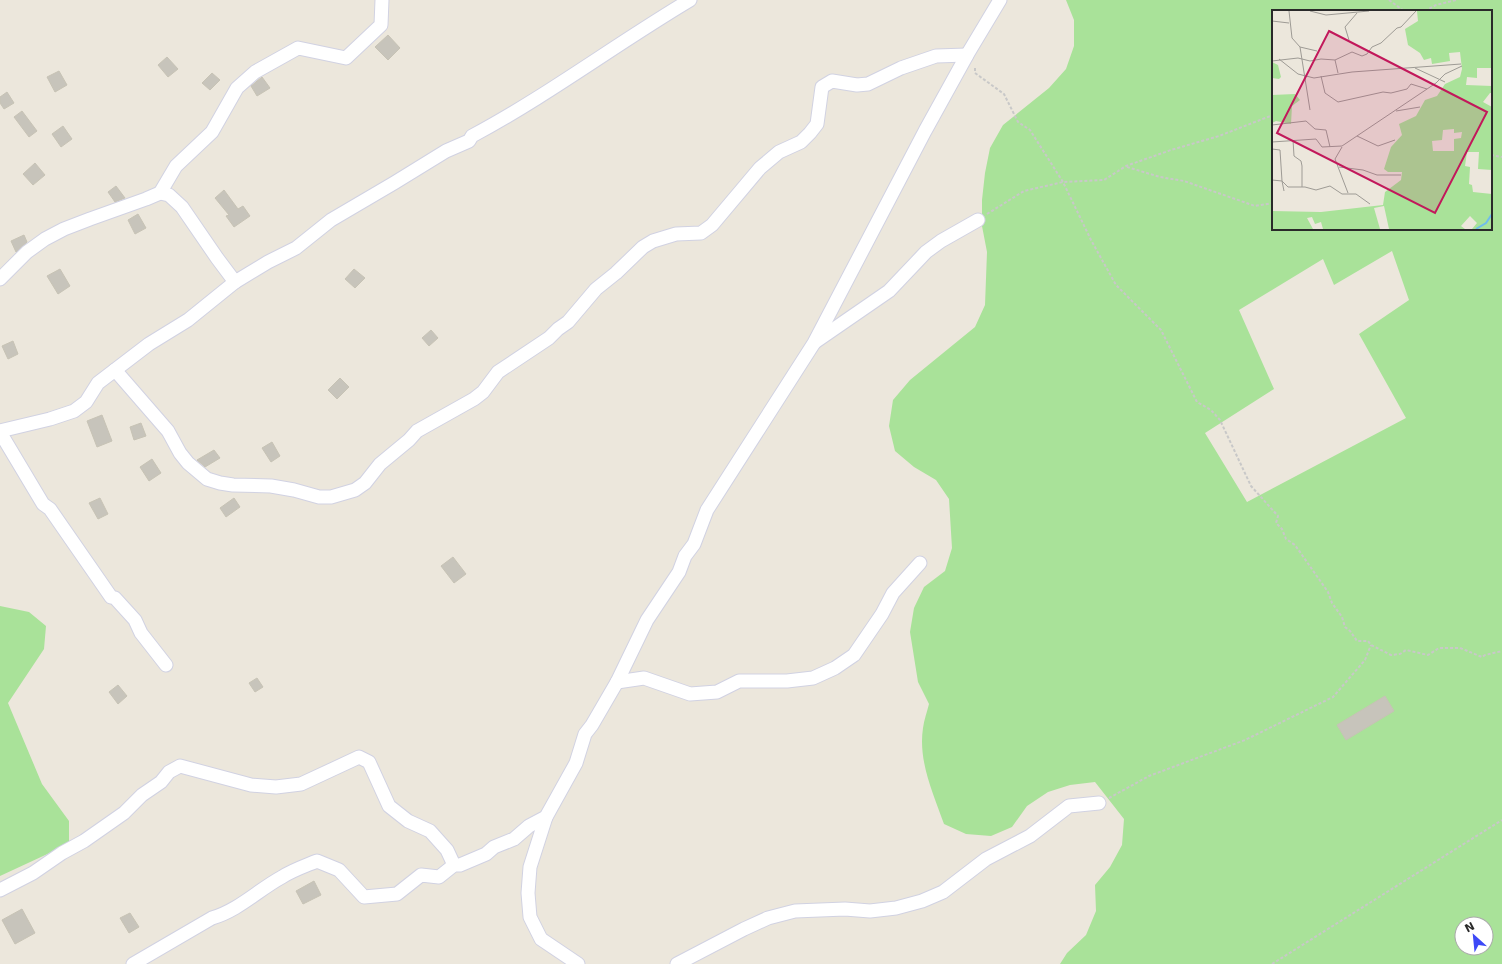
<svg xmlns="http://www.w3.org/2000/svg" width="1502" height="964" font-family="'DejaVu Sans',sans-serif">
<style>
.green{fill:#a9e299;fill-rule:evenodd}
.building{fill:#c7c4bb;stroke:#c7c3b5}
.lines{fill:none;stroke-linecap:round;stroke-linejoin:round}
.minor-casing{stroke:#d1d2e2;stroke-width:15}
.path{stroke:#c8c8c8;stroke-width:2;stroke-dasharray:3 2;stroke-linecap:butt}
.minor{stroke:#fff;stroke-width:13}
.inset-river{fill:none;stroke:#70bced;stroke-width:2}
.inset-road{fill:none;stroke:#9e9b95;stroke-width:1}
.view{fill:#c2185b;fill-opacity:0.15;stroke:#c2185b;stroke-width:2}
.inset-edge{fill:none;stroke:#2a2a2a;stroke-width:2}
</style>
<rect width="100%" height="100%" fill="#ece7dc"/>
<g class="green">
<path d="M1066,0h436v964h-442l7,-11 19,-18 10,-24 -1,-26 15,-18 12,-22 2,-26 -29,-37 -25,3 -22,7 -21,14 -15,21 -21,9 -25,-2 -22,-10c-11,-31 -26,-63 -21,-96 1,-8 4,-16 6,-24l-11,-22 -8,-50 4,-24 10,-21 21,-16 7,-23 -3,-49 -13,-19 -22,-13 -19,-16 -6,-25 4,-26 17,-20 65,-53 10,-22 2,-53 -5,-26v-26l3,-27 5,-25 13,-23 46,-37 17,-19 8,-23v-26zM1273,11h218v218h-218zM1392,251l17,49 -50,34 47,84 -159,84 -42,-69 69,-44 -35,-79 84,-51 11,26zM1462,924h24v24h-24z"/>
<path d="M0,606l29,6 17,14 -2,23 -36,54 34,81 27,37v23l-69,32z"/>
</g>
<g class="building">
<path d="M388,35l12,13 -12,12 -13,-13z"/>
<path d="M167,57l11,12 -10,8 -10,-12z"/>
<path d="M59,71l8,14 -12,7 -8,-15z"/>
<path d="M212,73l8,7 -10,10 -8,-7z"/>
<path d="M262,77l8,11 -13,8 -6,-10z"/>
<path d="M7,92l7,11 -10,6 -4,-6v-6z"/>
<path d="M22,111l15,20 -8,6 -15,-20z"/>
<path d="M63,126l9,13 -11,8 -9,-13z"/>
<path d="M35,163l10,12 -12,10 -10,-11z"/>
<path d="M116,186l9,12 -10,4 -7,-10z"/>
<path d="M224,190l14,19 5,-3 7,10 -16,11 -8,-11 3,-1 -14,-17z"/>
<path d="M138,214l8,14 -11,6 -7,-14z"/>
<path d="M24,235l3,7 -11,10 -5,-11z"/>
<path d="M60,269l10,17 -12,8 -11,-18z"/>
<path d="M354,269l11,9 -10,10 -10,-9z"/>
<path d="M431,330l7,8 -9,8 -7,-8z"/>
<path d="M13,341l5,13 -10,5 -6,-13z"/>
<path d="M340,378l9,9 -12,12 -9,-9z"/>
<path d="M102,415l10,26 -15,6 -10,-26z"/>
<path d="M141,423l5,13 -12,4 -4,-13z"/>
<path d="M272,442l8,14 -9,6 -9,-14z"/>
<path d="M214,450l6,8 -15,9 -8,-7z"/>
<path d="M152,459l9,14 -12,8 -9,-14z"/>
<path d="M100,498l8,16 -10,5 -9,-16z"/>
<path d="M234,498l6,9 -14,10 -6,-9z"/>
<path d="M453,557l13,17 -12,9 -13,-17z"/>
<path d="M257,678l6,9 -8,5 -6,-9z"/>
<path d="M118,685l9,11 -9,8 -9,-12z"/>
<path d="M1385,696l9,15 -48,29 -9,-15z"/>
<path d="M314,881l7,14 -18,9 -7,-13z"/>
<path d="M22,909l13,24 -20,11 -13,-24z"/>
<path d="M130,913l9,14 -10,6 -9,-15z"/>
</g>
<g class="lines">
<defs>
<g id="minor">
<path d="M160,193l16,-27 36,-34 25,-44 18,-16 43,-24 48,10 35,-33 1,-25"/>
<path d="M0,279l27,-27 18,-13 19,-10 26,-10 56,-20 14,-6 9,2 13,12 35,51 18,24"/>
<path d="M815,342l74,-51 37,-39 15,-11 37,-21"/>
<path d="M115,370l53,61 12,22 8,10 19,16 13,4 13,2 38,1 23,4 25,7h12l24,-7 10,-7 15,-19 29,-24 8,-9 57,-32 9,-7 15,-20 51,-34 9,-9 10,-7 28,-33 20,-16 27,-26 10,-6 23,-7 25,-1 11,-8 48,-57 19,-16 22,-10 9,-9 7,-9 5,-37 10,-6 25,4 11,-1 33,-16 35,-12 31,-1"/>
<path d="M0,431l50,-12 24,-8 12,-9 12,-19 51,-39 39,-24 47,-38 33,-20 28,-14 35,-28 63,-37 52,-32 23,-10 3,-5c75,-40 144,-92 218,-136"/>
<path d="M0,432l43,72 7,5 61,88 4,1 20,22 6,13 25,32"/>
<path d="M617,682l27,-4 46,16 27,-2 22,-11h48l26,-3 22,-10 19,-13 28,-41 11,-21 27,-30"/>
<path d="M546,817l-16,50 -2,26 2,24 11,22 37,25"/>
<path d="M0,890l33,-17 29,-20 22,-12 40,-28 18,-18 19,-13 8,-10 11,-6 71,19 25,2 25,-3 58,-27 10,5 20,44 19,15 22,10 17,19 7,15"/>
<path d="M133,964l79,-46c27,-8 46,-28 70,-41 11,-7 23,-11 35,-16l22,9 25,27 33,-3 24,-19 18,2 15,-12h6l26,-11 8,-7 20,-8 15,-13 17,-9 30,-54 9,-29 7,-9 25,-43 30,-62 32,-48 6,-16 9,-12 13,-34 107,-167 111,-212 42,-76 33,-55"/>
<path d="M677,964l67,-35 24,-11 27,-7 50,-2 25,2 26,-3 26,-7 21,-9 43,-33 44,-23 39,-30 30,-3"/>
</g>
</defs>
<use href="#minor" class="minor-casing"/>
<g class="path">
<path d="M1389,0l15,11"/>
<path d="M1425,11l11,-6 20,-5"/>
<path d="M975,68v5l29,21 14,28 12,8 33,52 28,58 25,45 45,45 36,72 14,8 9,10 31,66 27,30 -2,7 6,6 4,10 9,6 33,47 4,11 10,14 3,10 5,4 7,10h11l3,4 20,10 9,-1 6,-4 22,5 11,-7h21l22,9 3,-2 17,-4"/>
<path d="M1491,155l11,2"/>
<path d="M1127,167l33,10 24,4 71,25 18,-3"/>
<path d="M987,214l37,-23 39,-9 41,-2 22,-14 45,-16 48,-14 54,-21"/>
<path d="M1109,798l40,-22 96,-36 88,-43 32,-37 6,-15"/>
<path d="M1272,964l230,-144"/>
</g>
<use href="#minor" class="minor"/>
</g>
<g transform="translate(1272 10)">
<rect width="220" height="220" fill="#ece7dc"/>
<path d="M145,1h75v57h-15v10l-10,-1 -1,8 26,1v7h-2l-7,9 9,5v63l-14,-1 1,-17h-12l-2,14 5,1 -1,17 3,1 1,7 19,2v35h-20l5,-6 -7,-7 -9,10 4,3h-76l-5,-23 -10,2 6,21h-57l-2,-7 -6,2 -3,-7 -5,1 6,11h-41v-18l49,1 62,-7 2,-13 16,-12 1,-8h-14l-4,-3 7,-22 11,-12 -3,-11 17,-8 9,-16 12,-4 8,-12 15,-7 2,-8 -2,-17 -11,1 1,8 -18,3 -1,-6 -7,2 -4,-7 -12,-8 -3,-16 13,-8zM182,119v4l8,-1 -1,6 -7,1v12h-21l-1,-10 10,-1 1,-10zM0,52l6,3 3,12 -2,2 -7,-1zM23,84l5,6 -8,6 -1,18 -15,-3 -4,2v-28z" fill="#a9e299" fill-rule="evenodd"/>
<path class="inset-river" d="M204,219l10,-6 6,-9"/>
<path class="inset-road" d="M17,1l3,27 8,9 17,4M38,1l16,4 43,-4M0,11l17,2M77,30l-4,-13 12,-14M28,37l10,63M7,49l19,15 16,4 38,-6 109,-8M63,50l17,-8 10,4 5,-2 5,-7 9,-4 16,-15 4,-1 15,-16M0,51l26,-3 12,3 11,-2 14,1 3,13M143,58l30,14M49,66l4,17 13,9 45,-10 8,1 16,-4 4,-5 16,5M124,101l24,-4M0,115l34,-4 9,8 11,1 4,17M85,126l21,10 17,-6M21,130l1,16 7,5 1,5v21M0,132l44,-3 6,8 20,-1 94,-63 9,-9 17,-8M70,137l-7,12 13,34M0,139l8,1 2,31 6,6h17l11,3 14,-4 12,8h14l14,10M67,157l24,3 14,5h24M0,170l10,1 2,10"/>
<path class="view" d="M57,21l158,81 -52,101 -158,-80z"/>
<rect width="220" height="220" class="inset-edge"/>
</g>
<g transform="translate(1474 936) rotate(333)"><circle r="19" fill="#ffffff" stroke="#aaaaaa"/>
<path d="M0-3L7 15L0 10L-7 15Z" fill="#3d49f7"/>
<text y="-6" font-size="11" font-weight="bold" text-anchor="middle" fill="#2a2a2a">N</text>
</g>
</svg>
